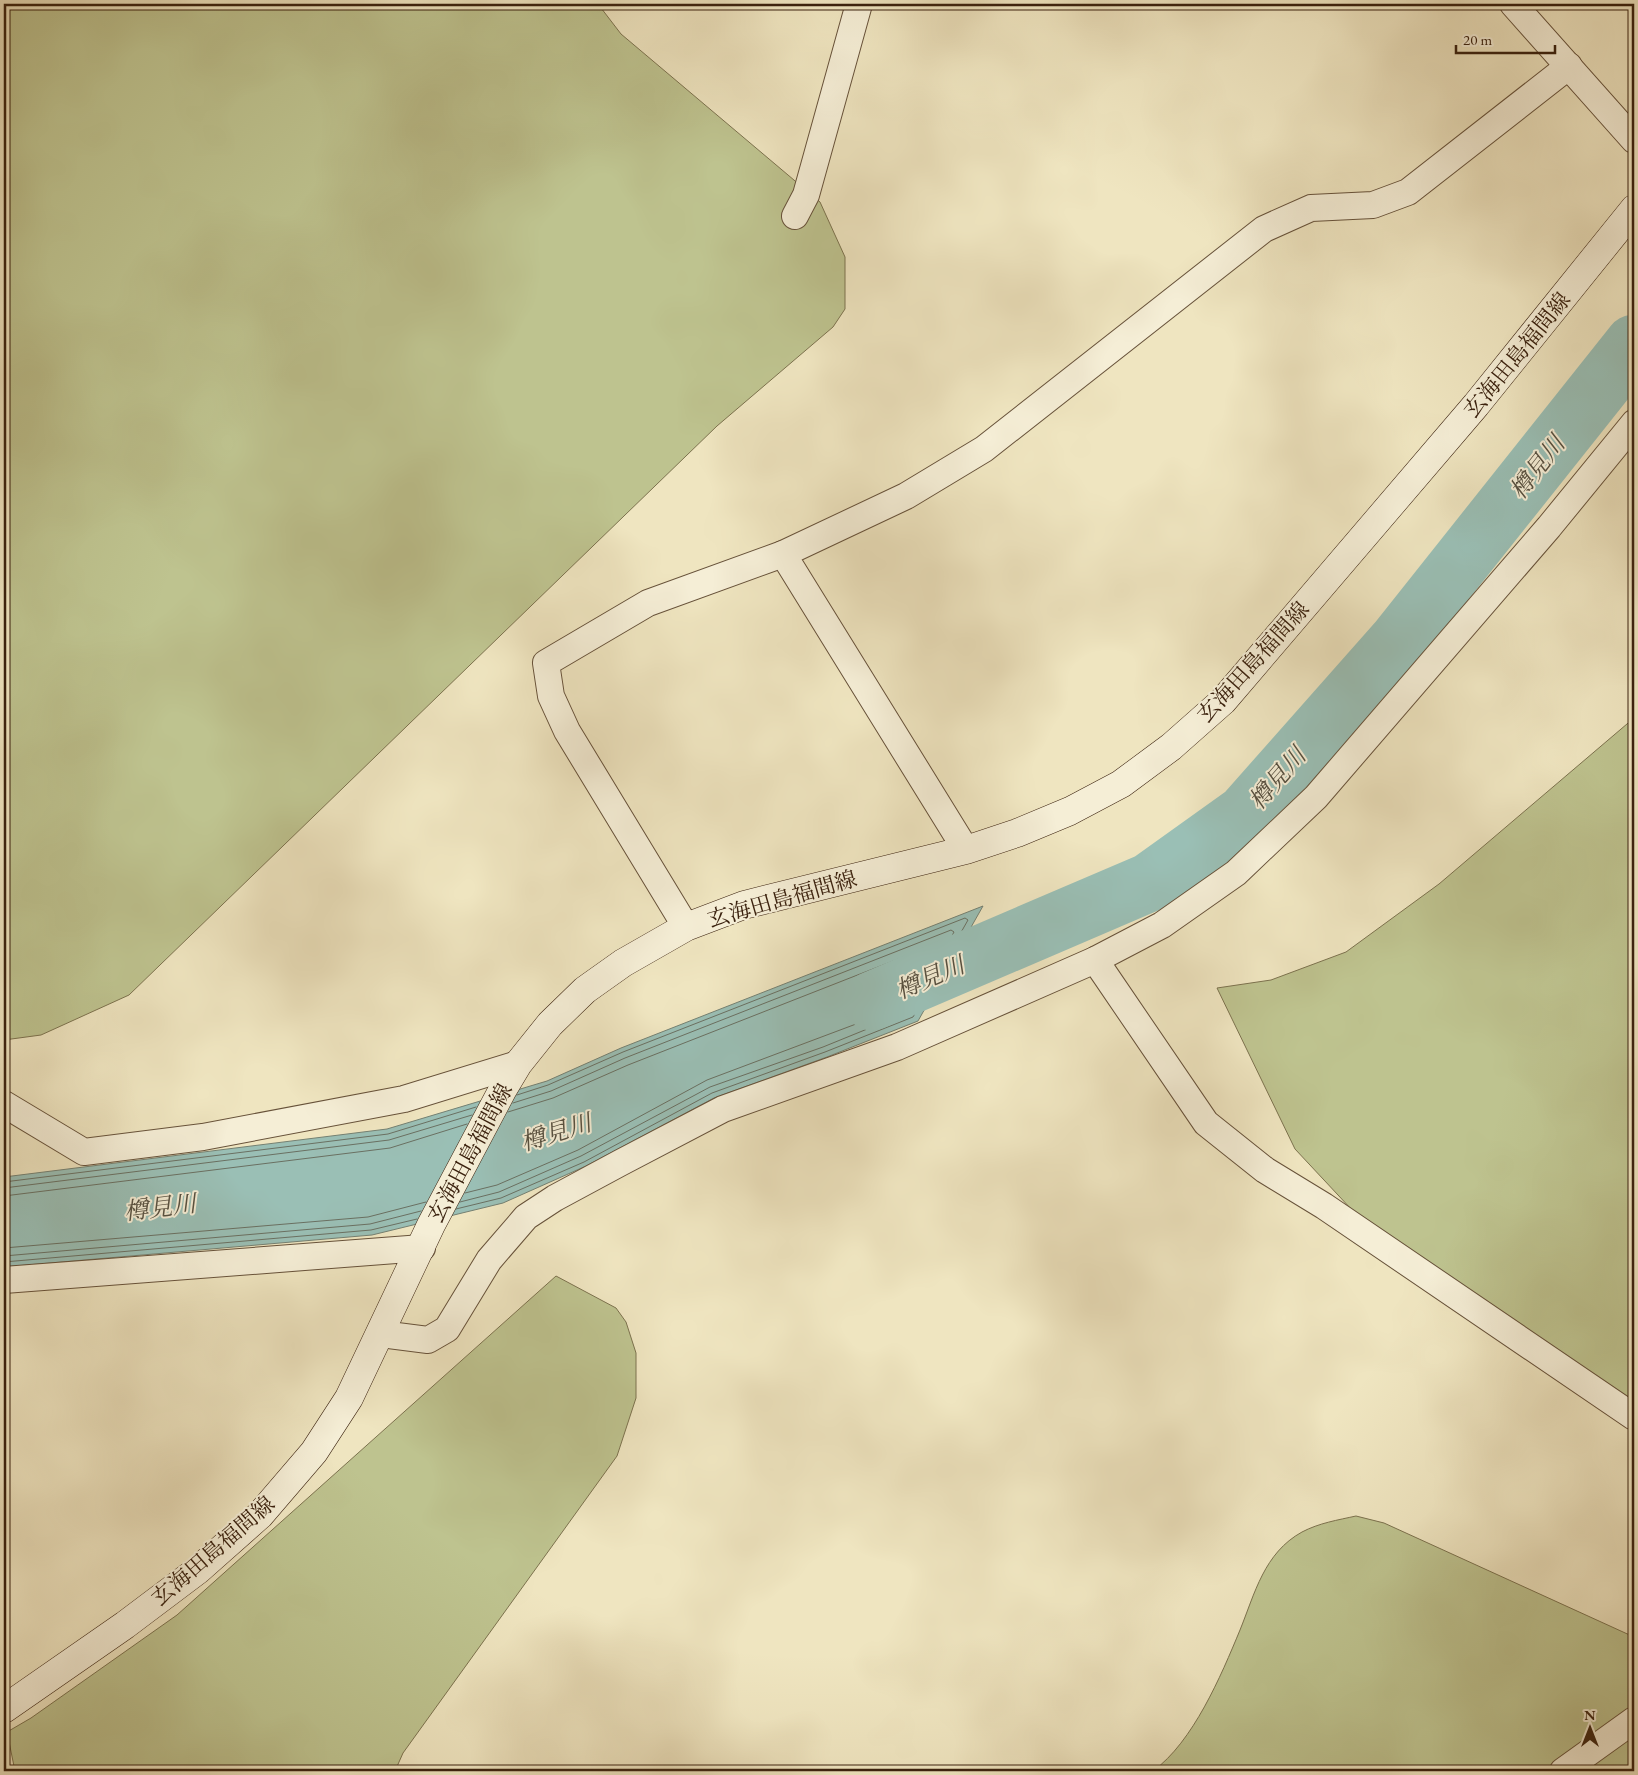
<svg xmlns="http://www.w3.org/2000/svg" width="1638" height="1775" font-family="'EB Garamond','Noto Serif JP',serif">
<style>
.green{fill:#bec38f;stroke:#7c724e}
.water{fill:#9abfb5;stroke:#748072}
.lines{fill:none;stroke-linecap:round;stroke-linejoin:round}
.shore{stroke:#6a7062;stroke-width:1}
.river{stroke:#9abfb5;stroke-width:59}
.minor-casing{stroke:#67523a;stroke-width:28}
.secondary-casing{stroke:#3a210e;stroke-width:29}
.minor{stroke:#f5eed6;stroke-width:26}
.secondary{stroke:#f5eed6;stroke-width:28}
.labels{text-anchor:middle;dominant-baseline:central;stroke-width:4;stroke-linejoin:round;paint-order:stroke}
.street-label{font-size:22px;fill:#3a210e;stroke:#f5eed6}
.water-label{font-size:24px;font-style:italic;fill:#575040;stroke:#f5eed6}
</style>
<rect width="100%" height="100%" fill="#efe5c0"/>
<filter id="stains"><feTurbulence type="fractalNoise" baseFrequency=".004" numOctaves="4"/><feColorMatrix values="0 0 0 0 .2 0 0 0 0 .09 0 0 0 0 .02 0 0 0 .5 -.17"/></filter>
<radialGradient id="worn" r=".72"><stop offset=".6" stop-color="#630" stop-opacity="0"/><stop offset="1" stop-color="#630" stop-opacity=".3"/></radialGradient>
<g class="green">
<path d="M4,4h594l23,30 199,168 25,55v52l-12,18 -116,99 -588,569 -88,40 -37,5z"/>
<path d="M1634,718v714l-253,-191 -86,-92 -78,-161 54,-8 75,-28 93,-68z"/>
<path d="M556,1276l60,32 10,14 10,31v45l-19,58 -214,297 -8,18h-380l-8,-39 24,-14 146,-103z"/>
<path d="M1356,1516l28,7 250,114v134h-481c40,-29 68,-95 87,-141 15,-37 24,-77 62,-98 17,-9 36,-12 54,-16z"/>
</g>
<path class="water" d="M983,906l-65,115 -91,36 -113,41 -128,68 -83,37 -131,32 -368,32v-90l383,-48 160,-48 74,-33z"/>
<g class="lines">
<g class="shore">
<path d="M4,1182l384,-48 88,-27"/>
<path d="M4,1188l385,-48 83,-25"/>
<path d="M465,1193l32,-8 81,-35 129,-70 197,-74 33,-59 -3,-2 -306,120 -75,33 -45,14"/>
<path d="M4,1196l386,-48 77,-24"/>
<path d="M460,1202l39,-10 82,-36 129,-69 113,-40 86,-35 45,-80 -3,-2 -326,128 -74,33 -38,12"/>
<path d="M456,1209l45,-11 83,-36 128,-69 113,-41 88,-35 55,-97 -3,-2 -342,134 -75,33 -31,10"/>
<path d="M4,1248l364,-31 58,-15"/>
<path d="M4,1256l366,-32 51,-13"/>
<path d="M4,1262l367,-32 46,-11"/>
</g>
<path class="river" d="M872,1001l278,-119 95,-68 153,-173 236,-297"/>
<defs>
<g id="minor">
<path d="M1513,4l121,136"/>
<path d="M795,216l11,-21 53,-191"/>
<path d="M966,850l-183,-296 123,-58 78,-47 280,-220 47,-21 62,-3 35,-13 161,-126"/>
<path d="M686,927l-119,-196 -16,-35 -5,-33 102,-60 135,-49"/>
<path d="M1095,960l111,163 59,47 59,36 310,211"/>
<path d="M4,1104l80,48 119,-15 201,-38 114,-35"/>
<path d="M4,1280l418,-32"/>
<path d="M381,1334l47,6 19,-11 42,-69 37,-43 29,-19 65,-35 103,-54 174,-62 198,-87 67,-35 74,-52 80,-76 233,-270 85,-104"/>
<path d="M1563,1771l71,-51"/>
</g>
<path id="secondary" d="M4,1709l121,-84 73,-55 62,-55 54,-63 35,-54 82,-173 72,-136 15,-25 32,-40 35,-34 38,-27 63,-36 58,-22 222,-55 51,-17 53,-22 51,-27 50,-37 52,-46 253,-296 158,-196"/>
</defs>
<use href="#minor" class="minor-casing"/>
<use href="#secondary" class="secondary-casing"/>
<use href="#minor" class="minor"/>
<use href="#secondary" class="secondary"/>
</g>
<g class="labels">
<g class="street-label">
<text transform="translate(1517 355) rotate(-51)">玄海田島福間線</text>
<text transform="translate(1253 662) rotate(-48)">玄海田島福間線</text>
<text transform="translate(782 899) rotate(-16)">玄海田島福間線</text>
<text transform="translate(470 1153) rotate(-62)">玄海田島福間線</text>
<text transform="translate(213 1551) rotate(-41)">玄海田島福間線</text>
</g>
<g class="water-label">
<text transform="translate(1537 467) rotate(-52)">樽見川</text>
<text transform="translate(1277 778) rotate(-49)">樽見川</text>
<text transform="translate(930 977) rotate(-23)">樽見川</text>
<text transform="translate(556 1132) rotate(-17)">樽見川</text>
<text transform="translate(160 1207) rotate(-7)">樽見川</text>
</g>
</g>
<rect width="1638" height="1775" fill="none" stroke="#efe5c0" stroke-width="20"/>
<rect x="5" y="5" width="1628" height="1765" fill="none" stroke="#3a210e" stroke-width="2.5"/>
<rect x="10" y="10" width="1618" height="1755" fill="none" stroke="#3a210e"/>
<g transform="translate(1590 1728)" stroke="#f5eed6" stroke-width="4" paint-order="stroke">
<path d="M0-4L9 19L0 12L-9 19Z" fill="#3a210e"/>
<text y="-8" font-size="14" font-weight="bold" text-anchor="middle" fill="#3a210e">N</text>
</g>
<path d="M1456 45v8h99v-8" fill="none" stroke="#3a210e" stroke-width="2.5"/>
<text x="1463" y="45" font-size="15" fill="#3a210e" stroke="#f5eed6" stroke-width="4" paint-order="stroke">20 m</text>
<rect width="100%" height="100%" filter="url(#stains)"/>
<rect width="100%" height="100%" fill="url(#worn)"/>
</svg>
